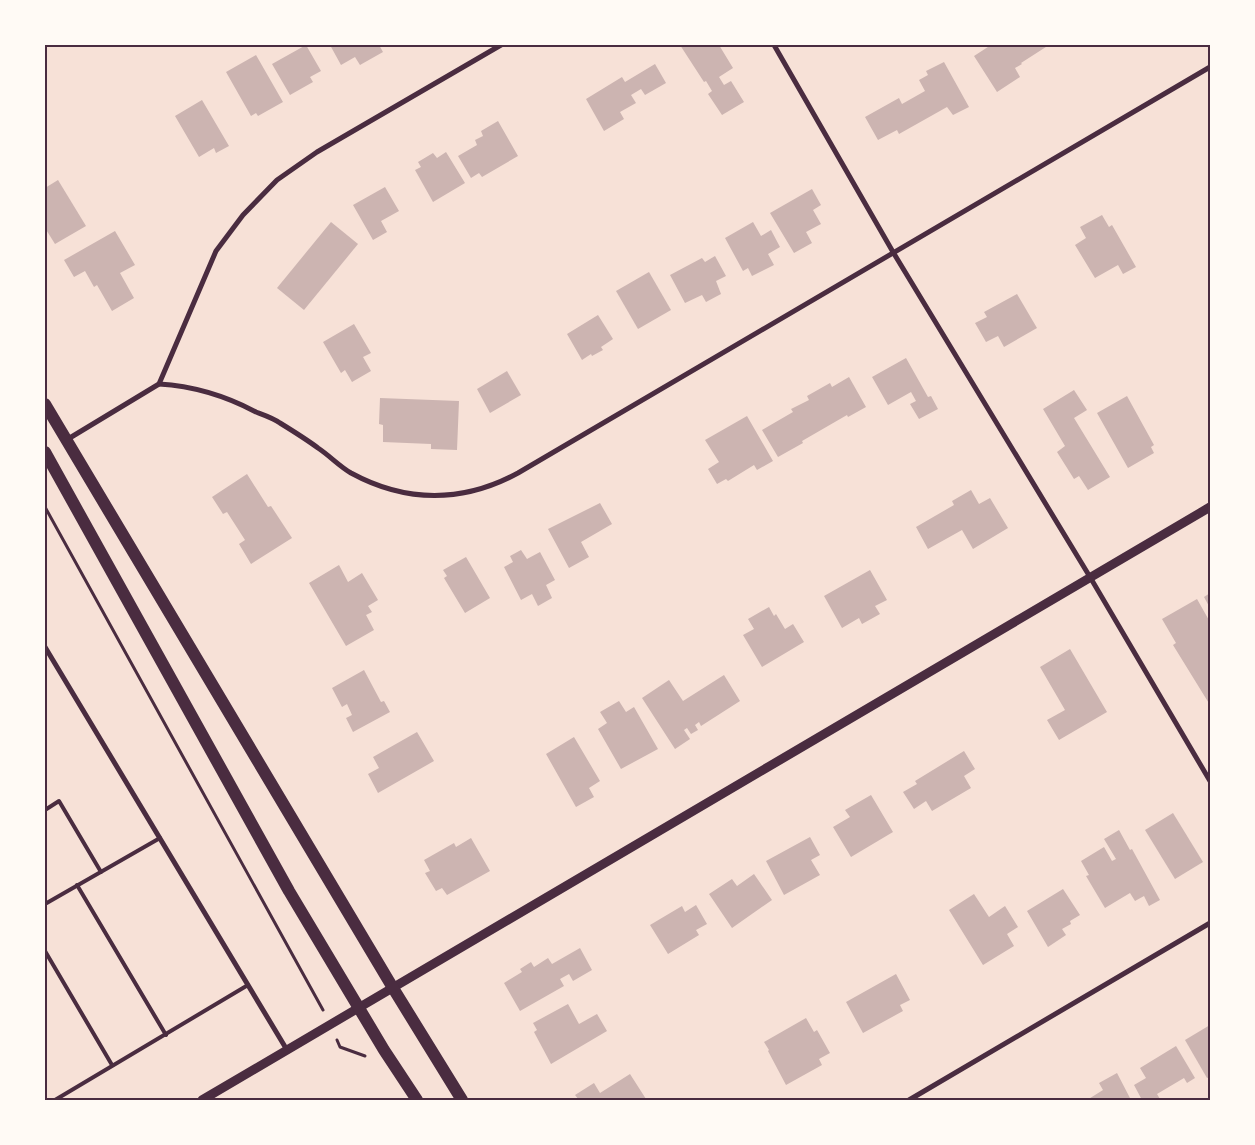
<svg xmlns="http://www.w3.org/2000/svg" width="1255" height="1145" font-family="Bitter,serif">
<style>
.building{fill:#ccb4b1}
.lines{fill:none;stroke-linecap:round;stroke-linejoin:round}
.path{stroke:#4a2c40;stroke-width:3}
.service{stroke:#4a2c40;stroke-width:4}
.minor{stroke:#4a2c40;stroke-width:5}
.tertiary{stroke:#4a2c40;stroke-width:9}
.primary{stroke:#4a2c40;stroke-width:12}
.neatline{fill:none;stroke:#4a2c40;stroke-width:2}
</style>
<rect width="100%" height="100%" fill="#f7e1d7"/>
<g class="building">
<path d="M306,45l15,26 -11,6 3,5 -23,13 -18,-31z"/>
<path d="M330,45h49l4,7 -23,13 -5,-8 -14,8z"/>
<path d="M680,45h39l14,23 -14,9 5,8 7,-4 13,21 -22,13 -14,-21 4,-3 -6,-10 -2,1z"/>
<path d="M991,45h58l-28,18 1,1 -7,4 5,9 -23,15 -23,-36z"/>
<path d="M256,55l27,47 -25,14 -2,-3 -5,3 -25,-44z"/>
<path d="M944,62l25,45 -16,8 -6,-8 -48,27 -2,-4 -19,10 -13,-23 34,-19 3,6 23,-13 -6,-11 9,-5 -2,-4z"/>
<path d="M655,64l11,19 -21,12 -4,-6 -10,6 5,8 -16,9 4,7 -20,12 -18,-32 36,-22 3,5z"/>
<path d="M202,100l27,46 -13,7 -2,-5 -15,9 -24,-41z"/>
<path d="M498,121l20,35 -36,21 -3,-4 -8,5 -13,-22 19,-11 -2,-5 8,-4 -2,-5z"/>
<path d="M446,152l19,31 -32,19 -18,-32 6,-3 -3,-5 15,-9 4,5z"/>
<path d="M58,180l28,46 -31,18 -10,-16v-40z"/>
<path d="M385,187l14,24 -18,10 6,11 -14,8 -20,-35z"/>
<path d="M812,189l9,16 -8,5 8,14 -15,8 6,11 -18,10 -24,-40z"/>
<path d="M1102,215l7,12 3,-2 24,42 -13,7 -5,-9 -23,13 -20,-33 11,-7 -6,-11z"/>
<path d="M331,222l27,22 -54,66 -27,-22z"/>
<path d="M753,222l8,14 10,-6 9,17 -12,7 6,11 -22,11 -4,-8 -5,3 -18,-33z"/>
<path d="M115,231l20,34 -15,8 14,25 -22,13 -15,-26 -3,2 -9,-16 -11,6 -10,-17z"/>
<path d="M715,256l11,20 -10,5 5,13 -15,8 -4,-7 -17,8 -15,-28 32,-17 3,4z"/>
<path d="M649,272l22,38 -33,19 -22,-38z"/>
<path d="M1017,294l20,34 -33,19 -6,-11 -12,6 -11,-19 12,-6 -3,-5z"/>
<path d="M598,315l15,24 -12,8 2,3 -11,6 -1,-2 -9,6 -15,-26z"/>
<path d="M354,324l17,29 -8,4 8,14 -19,11 -7,-12 -4,3 -18,-31z"/>
<path d="M906,358l22,39 3,-1 7,13 -19,10 -9,-15 6,-3 -5,-9 -23,13 -16,-28z"/>
<path d="M507,371l14,24 -31,18 -13,-24z"/>
<path d="M849,377l17,30 -18,10 -1,-2 -45,26 1,2 -25,14 -16,-27 31,-18 -2,-3 18,-9 -2,-4 23,-13 2,4z"/>
<path d="M1074,390l13,20 -13,8 36,59 -22,13 -9,-14 -5,3 -17,-27 8,-6 -22,-37z"/>
<path d="M1127,396l27,49 -3,2 3,6 -26,15 -31,-55z"/>
<path d="M380,398l79,3 -2,49 -26,-1v-5l-48,-2v-17l-4,-1z"/>
<path d="M747,416l26,45 -16,9 -3,-5 -26,16 -2,-2 -9,5 -9,-15 11,-7 -14,-22z"/>
<path d="M247,474l21,33 3,-1 21,32 -41,26 -12,-20 6,-4 -18,-28 -4,2 -11,-17z"/>
<path d="M971,490l8,14 11,-6 18,30 -35,21 -11,-19 -34,19 -12,-22 38,-22 -2,-4z"/>
<path d="M600,503l12,21 -31,18 8,15 -20,11 -21,-39z"/>
<path d="M521,550l6,9 13,-7 15,28 -9,5 6,13 -14,8 -6,-12 -11,6 -17,-33 9,-5 -3,-6z"/>
<path d="M466,557l24,41 -25,15 -21,-35 3,-2 -4,-6z"/>
<path d="M339,565l9,17 14,-9 16,27 -10,6 4,6 -6,3 8,15 -28,16 -37,-63z"/>
<path d="M870,570l17,30 -12,6 5,8 -18,10 -3,-6 -17,10 -18,-32z"/>
<path d="M1210,593v15l-6,-11z"/>
<path d="M1197,599l13,23v83l-37,-60 3,-2 -14,-24z"/>
<path d="M769,607l5,9 2,-2 9,15 8,-5 11,18 -42,25 -19,-32 11,-6 -6,-10z"/>
<path d="M1070,649l37,63 -48,28 -12,-20 18,-10 -25,-43z"/>
<path d="M364,670l17,32 3,-1 6,11 -37,20 -7,-14 6,-3 -5,-11 -5,3 -10,-19z"/>
<path d="M724,675l16,26 -39,25 -2,-4 -4,3 3,5 -7,4 -4,-6 -3,2 6,9 -15,10 -33,-51 27,-18 14,21z"/>
<path d="M619,701l7,11 8,-5 24,42 -37,20 -23,-40 9,-6 -7,-11z"/>
<path d="M417,732l17,29 -56,32 -10,-19 11,-6 -6,-11z"/>
<path d="M574,737l26,44 -11,7 5,9 -18,10 -30,-53z"/>
<path d="M964,751l11,18 -11,7 7,12 -39,23 -6,-10 -12,8 -11,-17 14,-8 -2,-3z"/>
<path d="M871,795l22,37 -42,25 -18,-30 17,-10 -5,-7z"/>
<path d="M1173,813l30,49 -28,17 -30,-49z"/>
<path d="M1119,830l11,20 2,-1 28,51 -11,6 -5,-10 -9,5 -5,-8 -25,15 -19,-32 3,-1 -8,-14 23,-14 8,14 4,-2 -12,-20z"/>
<path d="M810,837l10,18 -9,5 9,15 -36,20 -18,-34z"/>
<path d="M471,838l19,33 -43,24 -5,-7 -6,3 -11,-18 5,-2 -6,-11 30,-17 2,4z"/>
<path d="M754,874l18,26 -40,28 -23,-34 23,-15 5,7z"/>
<path d="M1063,889l17,26 -10,6 1,3 -9,5 4,6 -18,12 -21,-36z"/>
<path d="M974,894l15,23 16,-11 13,21 -11,7 7,12 -31,19 -34,-55z"/>
<path d="M696,905l11,19 -11,6 3,5 -31,19 -18,-29 32,-19 3,6z"/>
<path d="M580,948l12,22 -19,11 -4,-7 -9,5 4,7 -44,25 -16,-28 18,-11 -2,-3 11,-7 3,5 14,-9 4,6z"/>
<path d="M896,974l14,26 -10,5 3,6 -40,22 -17,-31z"/>
<path d="M568,1004l11,20 18,-10 10,17 -56,33 -17,-32 3,-2 -4,-7z"/>
<path d="M806,1018l8,14 3,-2 13,23 -11,6 3,6 -36,20 -18,-34 1,-1 -5,-8z"/>
<path d="M1210,1025v52l-3,1 -22,-38z"/>
<path d="M1176,1046l19,32 -8,5 -3,-5 -27,16 3,5 -1,1h-17l-8,-15 12,-7 -6,-10z"/>
<path d="M1117,1073l14,27h-44l16,-10 -4,-7z"/>
<path d="M630,1074l16,25 -1,1h-66l-4,-5 19,-12 6,10z"/>
</g>
<g class="lines">
<g class="path">
<path d="M45,507l278,503"/>
<path d="M337,1040l3,7 25,9"/>
</g>
<g class="service">
<path d="M45,810l14,-9 42,71"/>
<path d="M77,885l89,150"/>
<path d="M45,904l115,-66"/>
<path d="M45,951l67,114"/>
<path d="M55,1100l193,-115"/>
</g>
<g class="minor">
<path d="M774,45l119,207 197,325 120,204"/>
<path d="M159,384c34,2 67,12 97,28 8,3 17,6 24,11 13,8 26,16 38,25 12,8 21,18 33,25 55,30 112,30 167,0l692,-406"/>
<path d="M68,439l91,-55 57,-133 27,-36 34,-35 40,-28 184,-107"/>
<path d="M45,647l242,403"/>
<path d="M909,1100l301,-177"/>
</g>
<path class="tertiary" d="M202,1100l1008,-593"/>
<g class="primary">
<path d="M45,404l348,584 69,112"/>
<path d="M45,452l244,439 95,159 33,50"/>
</g>
</g>
<rect width="1255" height="1145" fill="none" stroke="#fffaf5" stroke-width="92"/>
<rect x="46" y="46" width="1163" height="1053" class="neatline"/>
</svg>
